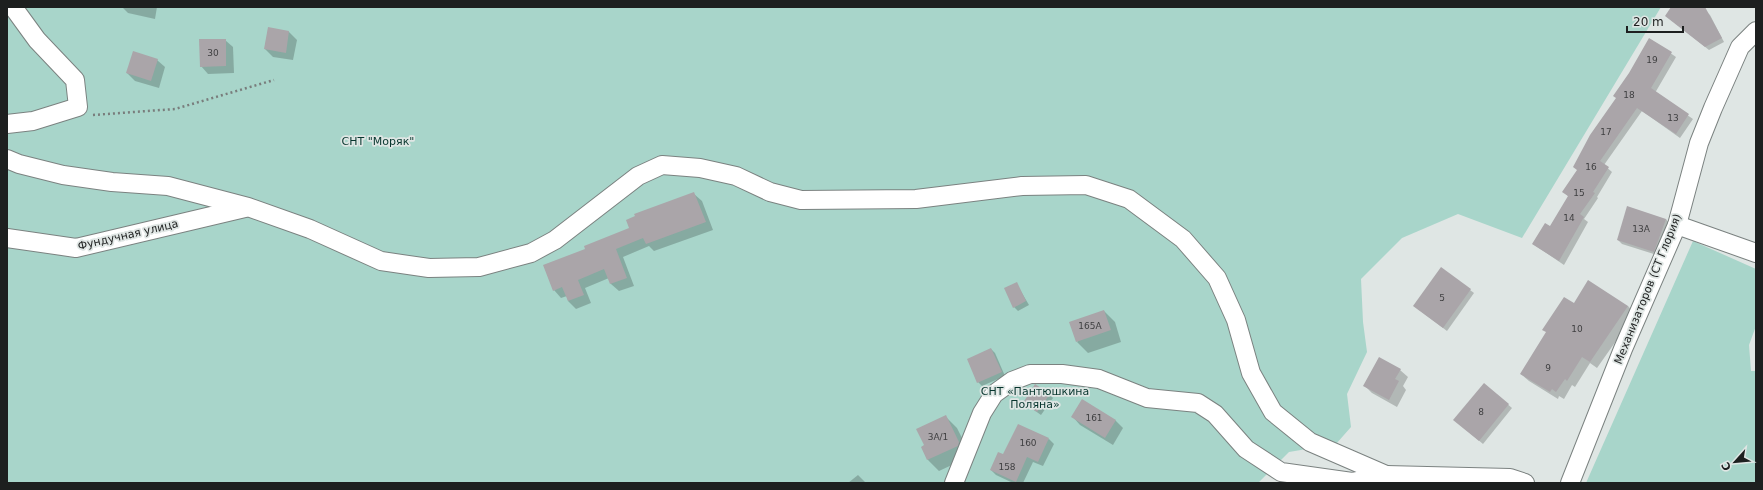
<svg xmlns="http://www.w3.org/2000/svg" width="1763" height="490" font-family="'DejaVu Sans',sans-serif">
<style>
.green{fill:#a8d5ca}
.shadow{fill:#0003}
.building{fill:#aaa5a9}
.lines{fill:none;stroke-linecap:round;stroke-linejoin:round}
.minor-casing{stroke:#7b8280;stroke-width:20}
.path{stroke:#797d7c;stroke-width:2.5;stroke-dasharray:2 3;stroke-linecap:butt}
.minor{stroke:#fff;stroke-width:18}
.labels{text-anchor:middle;dominant-baseline:central;stroke-width:3.5;stroke-linejoin:round;paint-order:stroke}
.number-label{font-size:9px;fill:#404042}
.park-label{font-size:11px;fill:#07362e;stroke:#dfe6e4}
.street-label{font-size:11px;fill:#1d1f1f;stroke:#dfe6e4}
</style>
<rect width="100%" height="100%" fill="#dfe6e4"/>
<g class="green">
<path d="M7,7h1654l-139,231 -64,-24 -56,24 -41,41 2,43 4,30 -20,42 4,33 -15,17 -47,8 -31,31h-1251z"/>
<path d="M1693,241l63,28v57l-7,19 2,26h5v112h-170z"/>
</g>
<g class="shadow">
<path d="M122,7h35l-2,12 -27,-6z"/>
<path d="M1672,7h29l9,8 14,27 -15,8 -39,-31z"/>
<path d="M269,28l20,4 8,8 -4,20 -20,-3 -8,-8z"/>
<path d="M1650,39l26,18 -21,36 38,26 -13,19 -38,-27 -38,54 8,7 -15,25 1,1 -14,21 4,3 -24,43 -31,-21 17,-17 19,-30 -5,-5 14,-21z"/>
<path d="M225,40l8,7 1,26 -26,1 -7,-8z"/>
<path d="M157,60l8,7 -6,21 -24,-7 -8,-8z"/>
<path d="M694,194l8,7 11,29 -59,21 -5,-5 -26,11 11,29 -15,5 -8,-7 -2,-6 -24,10 6,15 -15,6 -8,-8 -1,-5 -6,2 -7,-8 32,-41 44,-20z"/>
<path d="M1666,219l3,4 -12,32 -35,-11 -4,-4z"/>
<path d="M1016,283l13,22 -11,6 -4,-4z"/>
<path d="M1470,290l4,3 -27,38 -33,-25z"/>
<path d="M1574,305l54,1 7,8 -38,54 -7,-5 -15,24 -3,-2 -8,14 -5,-3 -1,3 -29,-18 -8,-7z"/>
<path d="M1104,311l11,11 6,20 -33,11 -11,-11z"/>
<path d="M991,349l4,4 10,23 -23,10 -4,-4z"/>
<path d="M1400,370l8,7 -5,9 3,4 -9,17 -25,-14 -7,-7z"/>
<path d="M1484,384l28,24 -29,36 -25,-21z"/>
<path d="M1049,394l4,4 -12,17 -17,-12z"/>
<path d="M945,416l12,12 13,26 -1,3 -30,14 -11,-11 -6,-13 3,-1z"/>
<path d="M1073,417l42,3 8,8 -10,17 -33,-20z"/>
<path d="M1049,439l5,5 -11,22 -10,-4 -10,21h-10l-17,-8 -5,-5 13,-14z"/>
<path d="M858,475l8,8h-18z"/>
</g>
<g class="building">
<path d="M1671,7h34l17,31 -17,9 -40,-31z"/>
<path d="M268,27l21,4 -3,22 -22,-4z"/>
<path d="M1649,38l23,14 -21,36 38,26 -13,20 -39,-26 -37,53 9,6 -16,25 2,1 -15,21 4,3 -25,44 -27,-17 13,-21 5,3 18,-30 -6,-4 15,-22 -4,-3 17,-32 26,-37 -3,-2 16,-23z"/>
<path d="M199,39h27v27l-26,1z"/>
<path d="M133,51l25,8 -7,22 -25,-8z"/>
<path d="M694,192l12,30 -60,22 -3,-6 -27,11 11,29 -17,6 -6,-15 -26,11 6,15 -16,6 -6,-14 -9,4 -10,-26 42,-16 -1,-3 45,-18 -3,-8 9,-4 -1,-2z"/>
<path d="M1627,206l39,13 -12,33 -37,-12z"/>
<path d="M1441,267l30,22 -28,39 -30,-22z"/>
<path d="M1588,280l40,26 -38,56 -8,-5 -15,24 -2,-2 -9,13 -4,-3 -2,3 -30,-18 26,-42 -4,-2 22,-33 10,6z"/>
<path d="M1017,282l9,19 -13,7 -9,-20z"/>
<path d="M1104,310l7,20 -35,12 -7,-20z"/>
<path d="M991,348l11,24 -25,11 -10,-24z"/>
<path d="M1379,357l22,12 -6,10 4,2 -10,19 -26,-14z"/>
<path d="M1484,383l25,21 -30,37 -26,-21z"/>
<path d="M1035,384l15,10 -13,18 -14,-9z"/>
<path d="M1082,399l34,21 -11,18 -34,-21z"/>
<path d="M946,415l13,27 -1,4 -31,14 -6,-13 3,-2 -8,-16z"/>
<path d="M1018,424l31,14 -11,24 -11,-5 -11,25 -26,-12 8,-18 5,2z"/>
</g>
<g class="lines">
<defs>
<g id="minor">
<path d="M7,124l26,-3 45,-14 -3,-27 -38,-40 -24,-33"/>
<path d="M7,159l12,5 44,11 49,7 56,4 80,21 62,22 71,32 48,7 50,-1 52,-14 24,-13 83,-64 24,-11 38,3 36,8 34,16 31,8 115,-1 106,-13 64,-1 43,14 54,40 34,39 19,42 15,53 22,39 37,30 76,33"/>
<path d="M1677,225l79,28"/>
<path d="M7,238l69,10 169,-40"/>
<path d="M954,483l28,-70 12,-19 18,-13 18,-7h32l37,5 48,19 51,5 17,11 31,35 35,23 71,10 34,-7 124,3 15,5"/>
<path d="M1570,483l53,-134 54,-124 22,-82 14,-35 27,-61 16,-16"/>
</g>
</defs>
<use href="#minor" class="minor-casing"/>
<path class="path" d="M93,115l82,-6 99,-29"/>
<use href="#minor" class="minor"/>
</g>
<g class="labels">
<g class="number-label">
<text x="213" y="53">30</text>
<text x="1652" y="60">19</text>
<text x="1629" y="95">18</text>
<text x="1673" y="118">13</text>
<text x="1606" y="132">17</text>
<text x="1591" y="167">16</text>
<text x="1579" y="193">15</text>
<text x="1569" y="218">14</text>
<text x="1641" y="229">13А</text>
<text x="1442" y="298">5</text>
<text x="1090" y="326">165А</text>
<text x="1577" y="329">10</text>
<text x="1548" y="368">9</text>
<text x="1481" y="412">8</text>
<text x="1094" y="418">161</text>
<text x="938" y="437">3А/1</text>
<text x="1028" y="443">160</text>
<text x="1007" y="467">158</text>
</g>
<g class="park-label">
<text x="378" y="141">СНТ "Моряк"</text>
<text x="1035" y="391">СНТ «Пантюшкина<tspan x="1035" dy="13">Поляна»</tspan></text>
</g>
<g class="street-label">
<text transform="translate(128 235) rotate(-13)">Фундучная улица</text>
<text transform="translate(1648 289) rotate(-68)">Механизаторов (СТ Глория)</text>
</g>
</g>
<rect width="1763" height="490" fill="none" stroke="#1d1f1f" stroke-width="16"/>
<g transform="translate(1735 462) rotate(243)" stroke="#dfe6e4" stroke-width="3" paint-order="stroke">
<path d="M0-3L7 15L0 10L-7 15Z" fill="#1d1f1f"/>
<text y="-6" font-size="11" font-weight="bold" text-anchor="middle" fill="#1d1f1f">С</text>
</g>
<path d="M1627 26v6h56v-6" fill="none" stroke="#1d1f1f" stroke-width="2"/>
<text x="1633" y="26" font-size="12" fill="#1d1f1f" stroke="#dfe6e4" stroke-width="3" paint-order="stroke">20 m</text>
</svg>
